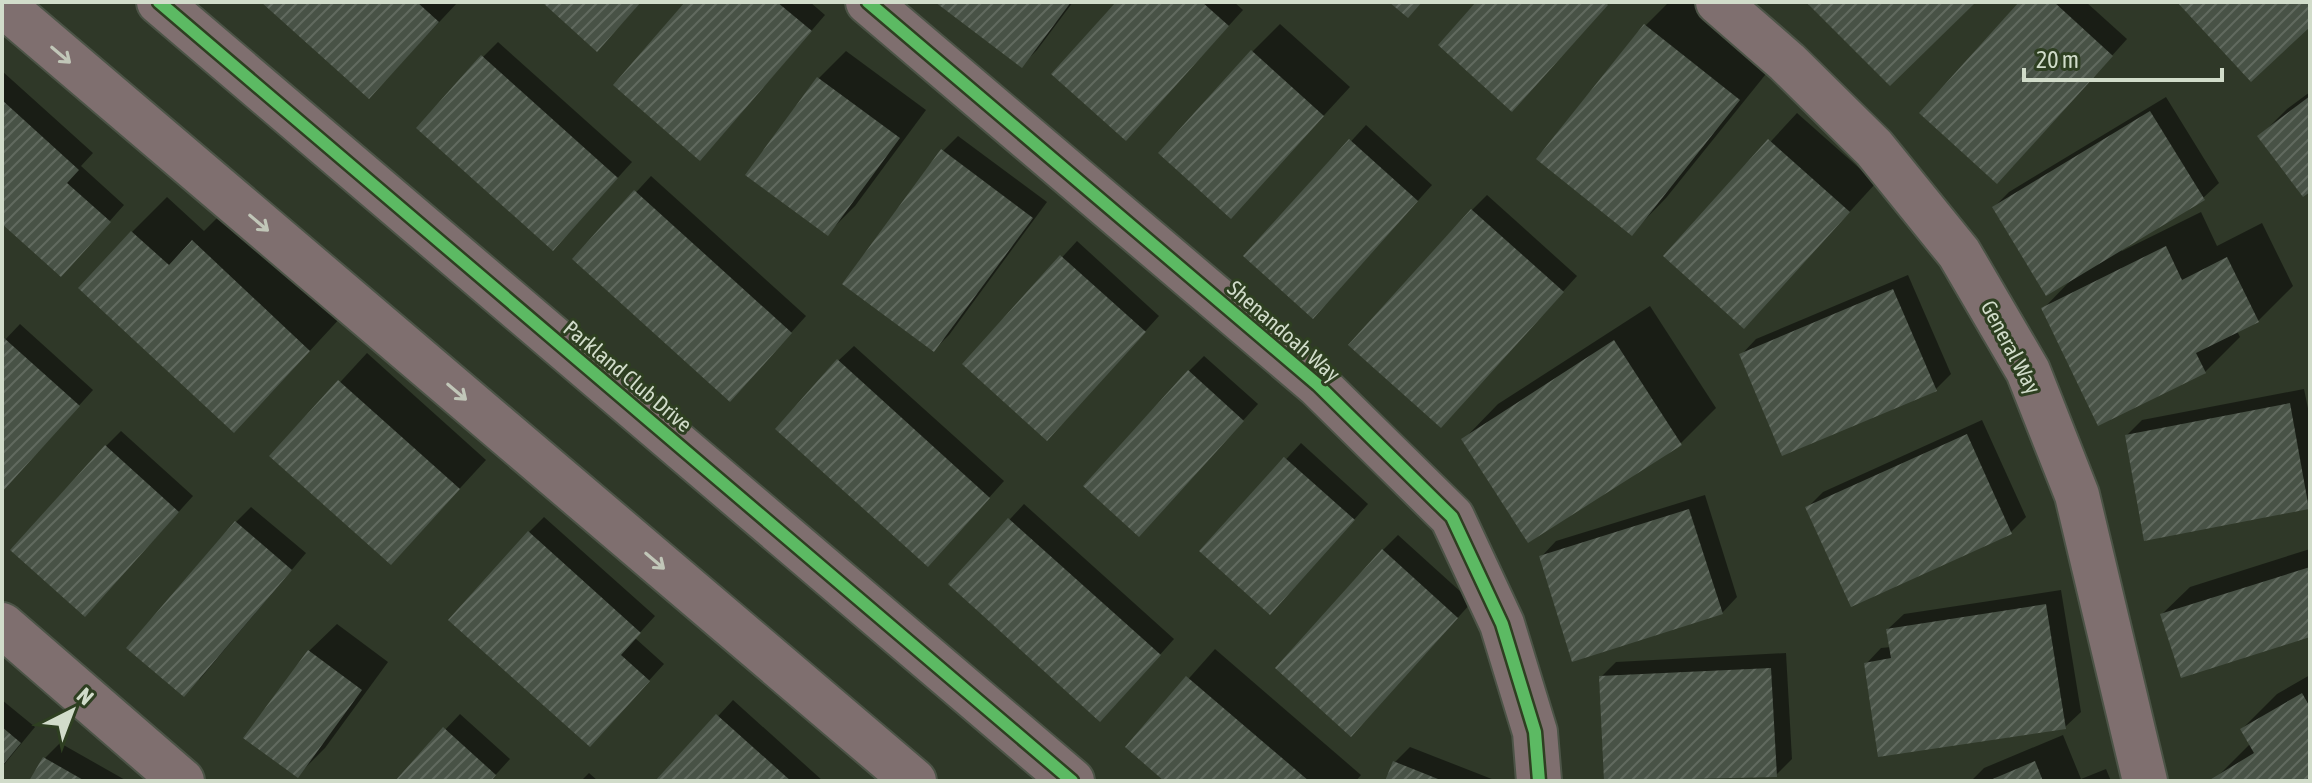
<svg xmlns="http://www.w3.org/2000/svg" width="2312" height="783" font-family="'Asap Condensed',sans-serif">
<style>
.shadow{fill:#0007}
.building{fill:url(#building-hatch)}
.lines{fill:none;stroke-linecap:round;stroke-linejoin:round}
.minor-casing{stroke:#4c5447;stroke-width:48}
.minor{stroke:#7f6f6f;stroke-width:44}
.cycleway-casing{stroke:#2e3f21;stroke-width:17}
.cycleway{stroke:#5cba63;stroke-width:12}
.oneway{stroke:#c1c6b8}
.labels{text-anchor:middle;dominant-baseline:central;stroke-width:6;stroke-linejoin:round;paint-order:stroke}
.street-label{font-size:22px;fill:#d1dcca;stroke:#2e3f21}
</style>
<defs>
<pattern id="building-hatch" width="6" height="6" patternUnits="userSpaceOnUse" patternTransform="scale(2)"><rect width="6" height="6" fill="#485246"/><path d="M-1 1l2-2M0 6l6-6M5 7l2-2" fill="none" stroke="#616a5f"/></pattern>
</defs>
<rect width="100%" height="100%" fill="#2f3828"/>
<g class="shadow">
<path d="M264,2h194l-89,95z"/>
<path d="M688,2h122l15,13 -110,128z"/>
<path d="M938,2h135l-36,48 -15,15z"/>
<path d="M1118,2h116l9,8 -102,113z"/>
<path d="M1669,2h26l79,62 -108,134 -34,35 14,-208z"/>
<path d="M2022,2h64l41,37 -114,127z"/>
<path d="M1280,24l70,63 -119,129 21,-164z"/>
<path d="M498,42l134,120 -64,71 -85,-176z"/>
<path d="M846,51l80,59 -71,96 -27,27 -10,-154z"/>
<path d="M2,71l91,82 -12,13 43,39 -48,54 -74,-37z"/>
<path d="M2310,92v97l-50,-53 27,-27z"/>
<path d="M2166,97l53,86 -16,15 -82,51 1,2 79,-39 16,34 45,-23 31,63 -35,35 -21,10 3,6 -35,35 -161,-64 26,-27 -76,-74 15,-15z"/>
<path d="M1797,113l79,70 -132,144 -79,-71z"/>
<path d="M1366,125l66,60 -104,116 -82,-45z"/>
<path d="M958,136l89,66 -98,133 -15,15 9,-199z"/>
<path d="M651,176l155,140 -61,68 -170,-125z"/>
<path d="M1487,195l90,81 -121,134 16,-200z"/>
<path d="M167,197l37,34 24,-24 115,108 -74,80 -137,-163z"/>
<path d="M1077,241l82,75 -97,107 -97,-59z"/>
<path d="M1908,275l43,99 -15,15 -195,-34 15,-16z"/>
<path d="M1650,306l66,102 -35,35 -217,-4 34,-35z"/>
<path d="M20,324l73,66 -91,101v-148z"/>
<path d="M854,346l150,135 -61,68 -105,-188z"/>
<path d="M367,353l119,107 -95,103 -119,-107z"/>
<path d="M1204,356l54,48 -104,115 35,-148z"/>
<path d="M2304,389l6,29 -2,90 -181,-73 15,-15z"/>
<path d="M1982,420l44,97 -15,15 -203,-25 15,-15z"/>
<path d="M121,431l72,65 -93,103 6,-153z"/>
<path d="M1301,443l67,61 -83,93 -83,-46z"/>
<path d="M1705,495l32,102 -15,16 -181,-56 15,-16z"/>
<path d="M1024,504l150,135 -58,65 -166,-120z"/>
<path d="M251,507l55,46 -107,127 37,-158z"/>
<path d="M544,517l111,99 -20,22 29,26 -59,65 -76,-197z"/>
<path d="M1398,535l74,67 -106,117 17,-169z"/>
<path d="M2310,549v86l-148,-21 28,-27z"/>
<path d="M2061,590l20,122 -16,15 -199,-63 15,-16 10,-1 -3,-18 16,-15z"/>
<path d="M337,624l51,38 -63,86 -27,27 11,-124z"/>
<path d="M1215,649l146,126 -5,6h-189l-39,-34z"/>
<path d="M1786,653l6,106 -16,16 -170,6 -5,-104 15,-15z"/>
<path d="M2310,675v106h-97l38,-38 -9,-14 35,-35z"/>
<path d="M2,700l33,27 -33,40z"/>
<path d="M733,700l90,81 -164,-1z"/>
<path d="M460,714l50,45 -20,22h-93z"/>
<path d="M2063,735l18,44 25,-10 5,12h-140l13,-13z"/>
<path d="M60,743l67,38h-96l14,-23z"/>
<path d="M1410,747l87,34h-110l8,-19z"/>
<path d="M589,773l9,8h-17z"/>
</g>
<g class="building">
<path d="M261,2h156l22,20 -70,77z"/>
<path d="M542,2h99l-44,50z"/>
<path d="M685,2h92l35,29 -112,130 -87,-76z"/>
<path d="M935,2h136l-49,66z"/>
<path d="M1116,2h86l27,24 -103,115 -75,-67z"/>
<path d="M1389,2h33l-14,16z"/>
<path d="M1476,2h129l3,3 -96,107 -74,-67z"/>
<path d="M1806,2h170l-86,84z"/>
<path d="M2019,2h35l59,54 -116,128 -78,-71z"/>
<path d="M2177,2h133v25l-59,55z"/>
<path d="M1644,24l96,76 -108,136 -96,-77z"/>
<path d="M1251,50l73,66 -93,103 -73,-66z"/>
<path d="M481,55l137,123 -65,73 -137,-123z"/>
<path d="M817,77l83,61 -72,98 -83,-61z"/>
<path d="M2310,96v96l-7,5 -46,-61z"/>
<path d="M2,100l77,70 -12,13 44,39 -50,55 -59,-53z"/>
<path d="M2150,111l55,89 -159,96 -54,-89z"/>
<path d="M1349,139l69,62 -105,118 -70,-63z"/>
<path d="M1768,139l82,73 -106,117 -81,-73z"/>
<path d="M941,149l92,69 -99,134 -92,-68z"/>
<path d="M634,190l158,143 -62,69 -158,-143z"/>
<path d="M1471,209l93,83 -123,136 -93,-83z"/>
<path d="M131,231l38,34 23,-25 118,111 -76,82 -156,-145z"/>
<path d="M2166,246l16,34 45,-23 32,65 -63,31 10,20 -108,53 -57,-118z"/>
<path d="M1060,255l86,77 -99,109 -85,-77z"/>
<path d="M1893,289l44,102 -155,65 -43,-102z"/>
<path d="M4,338l76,68 -78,86v-152z"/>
<path d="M1614,340l68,105 -154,98 -67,-104z"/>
<path d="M837,359l153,139 -62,69 -153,-138z"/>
<path d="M1188,370l56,51 -105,116 -56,-51z"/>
<path d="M338,380l122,109 -69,76 -122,-109z"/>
<path d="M2290,403l19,106 -165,32 -19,-106z"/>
<path d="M1967,434l45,100 -161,73 -46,-100z"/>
<path d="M105,445l74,67 -94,105 -75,-67z"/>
<path d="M1284,457l71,63 -85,95 -71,-64z"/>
<path d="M1689,509l34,105 -151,48 -33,-106z"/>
<path d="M1008,518l153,137 -61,67 -152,-138z"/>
<path d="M235,521l57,49 -108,127 -58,-49z"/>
<path d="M528,531l113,102 -20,22 29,26 -60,66 -142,-127z"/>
<path d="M1382,549l76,69 -107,119 -76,-69z"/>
<path d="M2310,567v70l-129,41 -21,-64z"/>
<path d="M2046,604l20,125 -188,28 -14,-94 27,-5 -5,-29z"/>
<path d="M308,650l54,40 -64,88 -55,-40z"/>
<path d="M1771,668l6,109 -173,4 -5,-105z"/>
<path d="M1186,676l123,105h-145l-39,-34z"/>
<path d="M2302,693l8,14v74h-102l46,-28 -14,-24z"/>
<path d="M716,714l75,67h-136z"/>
<path d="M2,727l19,16 -19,23z"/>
<path d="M443,727l53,48 -5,6h-96z"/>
<path d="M43,757l42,24h-56z"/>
<path d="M1393,761l50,20h-58z"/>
<path d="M2035,761l8,20h-55z"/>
</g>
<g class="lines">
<defs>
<g id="minor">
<path d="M159,2l913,779"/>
<path d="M868,2l450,383 134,132 50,107 33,108 4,49"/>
<path d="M1718,2l69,60 87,86 85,105 69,118 49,124 68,286"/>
<path d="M2,4l912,777"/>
<path d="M2,625l180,156"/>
</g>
</defs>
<use href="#minor" class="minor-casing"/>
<use href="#minor" class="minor"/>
<defs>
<g id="cycleway">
<path d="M159,2l913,779"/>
<path d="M868,2l450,383 134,132 50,107 33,108 4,49"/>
</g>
</defs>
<use href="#cycleway" class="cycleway-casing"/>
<use href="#cycleway" class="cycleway"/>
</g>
<defs><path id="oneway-shaft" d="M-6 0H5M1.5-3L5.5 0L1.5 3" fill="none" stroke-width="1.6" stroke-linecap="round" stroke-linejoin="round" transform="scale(2)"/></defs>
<g class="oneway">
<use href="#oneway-shaft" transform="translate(61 55) rotate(40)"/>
<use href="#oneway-shaft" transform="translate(259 223) rotate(40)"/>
<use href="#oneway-shaft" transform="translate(457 392) rotate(40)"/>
<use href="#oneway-shaft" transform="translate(655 561) rotate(40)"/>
</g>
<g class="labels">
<g class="street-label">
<text transform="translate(1284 331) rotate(41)">Shenandoah Way</text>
<text transform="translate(2011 347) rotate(62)">General Way</text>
<text transform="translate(628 376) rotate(40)">Parkland Club Drive</text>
</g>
</g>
<rect width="2312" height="783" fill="none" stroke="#d1dcca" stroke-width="8"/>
<g transform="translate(72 711) rotate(42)" stroke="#2e3f21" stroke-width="6" paint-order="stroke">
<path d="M0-6L14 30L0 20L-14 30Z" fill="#d1dcca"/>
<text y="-12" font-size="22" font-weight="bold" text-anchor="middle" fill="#d1dcca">N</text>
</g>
<path d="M2024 68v12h198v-12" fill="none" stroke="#d1dcca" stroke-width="4"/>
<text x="2036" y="68" font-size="24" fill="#d1dcca" stroke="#2e3f21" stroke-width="6" paint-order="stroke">20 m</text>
</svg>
